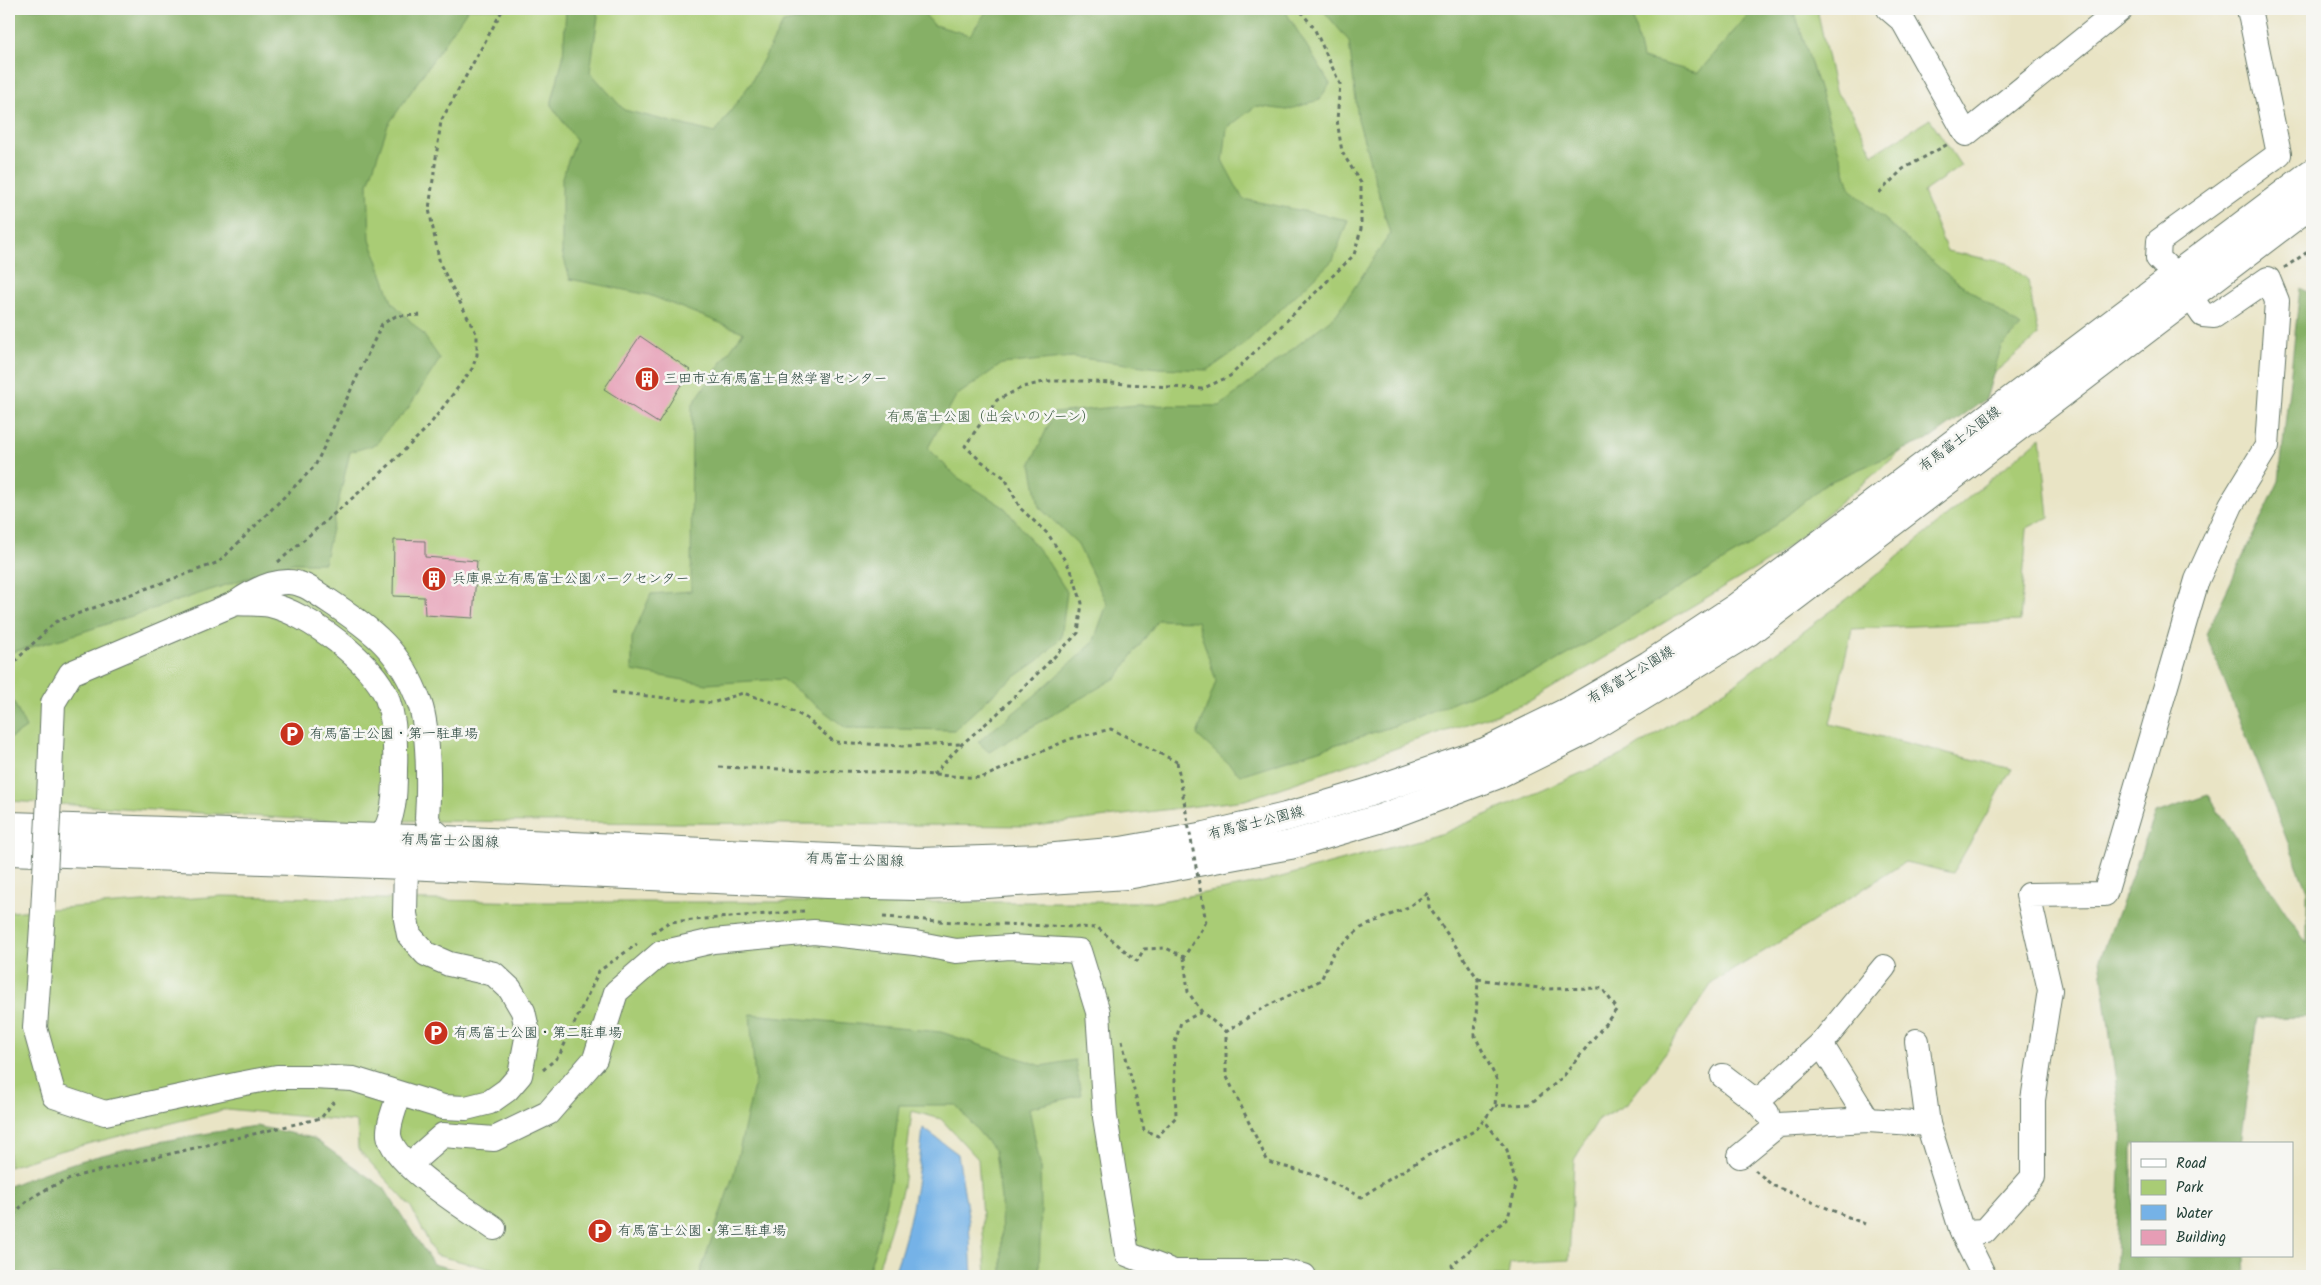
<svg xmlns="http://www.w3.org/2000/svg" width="2321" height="1285" font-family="Kalam,'Klee One',sans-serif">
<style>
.green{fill:#a9cc75;stroke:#648454}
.forest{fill:#86b066;stroke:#52764d}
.water{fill:#75b2e7;stroke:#4a788e}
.building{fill:#e69db5}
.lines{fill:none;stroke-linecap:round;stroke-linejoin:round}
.minor-casing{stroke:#667767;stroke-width:26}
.major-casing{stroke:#667767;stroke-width:30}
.path{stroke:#667767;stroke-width:3;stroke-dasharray:4 4;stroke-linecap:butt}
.minor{stroke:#fff;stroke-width:24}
.major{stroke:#fff;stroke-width:28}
.minor-bridge-casing{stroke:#667767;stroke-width:26;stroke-linecap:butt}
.path-bridge{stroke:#667767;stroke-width:3;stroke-dasharray:4 4;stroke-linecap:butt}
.minor-bridge{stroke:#fff;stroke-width:24}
.labels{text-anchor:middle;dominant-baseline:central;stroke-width:5;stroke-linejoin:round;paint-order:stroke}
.poi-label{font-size:14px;fill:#1f3d34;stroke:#f6f6f2;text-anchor:start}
.park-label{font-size:14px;fill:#3b5a41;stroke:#f6f6f2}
.street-label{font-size:14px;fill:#1f3d34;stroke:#f6f6f2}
</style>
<rect width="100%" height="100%" fill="#f6f6f2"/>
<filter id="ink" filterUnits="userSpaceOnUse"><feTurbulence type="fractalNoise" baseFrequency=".02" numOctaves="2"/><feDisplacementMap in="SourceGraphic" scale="10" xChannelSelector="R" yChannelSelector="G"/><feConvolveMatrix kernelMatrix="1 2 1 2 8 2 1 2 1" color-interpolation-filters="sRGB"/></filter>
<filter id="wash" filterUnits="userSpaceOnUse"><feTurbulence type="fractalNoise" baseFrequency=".0096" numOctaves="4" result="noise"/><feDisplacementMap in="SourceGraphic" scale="20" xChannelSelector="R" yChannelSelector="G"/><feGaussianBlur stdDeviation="1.12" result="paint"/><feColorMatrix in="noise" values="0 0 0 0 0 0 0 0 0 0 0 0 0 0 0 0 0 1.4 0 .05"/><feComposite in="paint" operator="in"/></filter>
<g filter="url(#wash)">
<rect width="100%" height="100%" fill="#e9e4c5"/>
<g class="green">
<path d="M9,9h1808l18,82 17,21 21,42 57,-35 31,47 -38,26 24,59 60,12 21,17 10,56 -261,220 -249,147 -283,97 -211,26 -721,-6 -304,-19z"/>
<path d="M2041,437l8,80 -22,11 -7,93 -168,8 -22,95 182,45 -59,104 -48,-11 -94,61 -98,59 -59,87 -27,35 -29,16 -24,40 -5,100 -59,3 -2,13h-522l-8,-117 -37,-40 -29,-8 -9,76 -27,89h-358l-83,-21 -24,-48 -53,-58 -1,-27 -130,-13 -171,43 -47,15v-255l213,-16 315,6h618l104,-19 185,-50 183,-80 107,-69 117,-88z"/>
</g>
<g class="forest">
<path d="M9,9h459l-80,116 -20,59 2,56 22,62 31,32 17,25 -33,51 -24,24 -6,10 -27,8 -26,111h-31l-229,75 -55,15z"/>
<path d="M566,9h29l3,7 -8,56 34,38 91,23 35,-49 33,-61 51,-10 9,-4h77l14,16 36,10 18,-26h296l46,75 -11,16 -32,10 -31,-4 -29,22 -4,34 20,37 105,21 -15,40 -91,86 -34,24 -50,-2 -85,-11 -71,7 -46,32 -28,52 29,29 48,31 41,51 21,33 -6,46 -22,22 -37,26 -48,44 -108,-2 -64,-49 -75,5 -75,-13v-33l19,-44 40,-3 1,-186 51,-73 -94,-37 -79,-16 -8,-27v-75l14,-37 -25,-35 12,-47z"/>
<path d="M1322,9h309l11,49 56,15 55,-64 43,7 55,174 93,82 77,55 -20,20 -15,52 -55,39 -104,45 -78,63 -210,126 -42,12 -81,35 -176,56 -43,-40 19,-54 -19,-60 -39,-1 -41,57 -128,75 -11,-10 55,-45 60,-54 14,-39 -30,-61 -38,-36 -8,-44 23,-50 82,-8 84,1 116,-91 54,-81 -32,-115 -9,-78z"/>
<path d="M2300,288l12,6v723l-55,1 -17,126h-108v112h112l1,20h-130l7,-147 -22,-170 56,-146 52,-18 99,149v-53l-101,-257 73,-153z"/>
<path d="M9,692l17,36 -17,11z"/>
<path d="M750,1014l191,18 101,34 33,-6 6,35 -52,13 11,56 1,42 -2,70h-37l-1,-78 -6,-47 -39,-46h-57l-9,76 -12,59 -11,36h-168l35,-103 21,-92z"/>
<path d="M256,1126l57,12 71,50 49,76 46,12h-470v-90c79,-33 162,-48 247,-60z"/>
</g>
<path class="water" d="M923,1128l35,26 11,67 3,55h-79c18,-49 25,-97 30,-148z"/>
<g id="blocks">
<g class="building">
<path d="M640,336l50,34 -32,53 -54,-34z"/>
<path d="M394,540l31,1v16l52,4 -4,57 -48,-3 -1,-18 -31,-1z"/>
</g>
</g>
</g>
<g filter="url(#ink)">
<use href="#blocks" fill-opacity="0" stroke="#667767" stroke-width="1"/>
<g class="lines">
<defs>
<g id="minor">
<path d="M1889,9l14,12 63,113 155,-125"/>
<path d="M236,603c11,1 23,0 34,2 37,8 103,57 117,93 8,23 9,47 8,71 0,26 0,48 -15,70"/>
<path d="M49,798l4,-95 18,-30 165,-70c15,-11 33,-21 52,-21 16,0 28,11 41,19 45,30 72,50 91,103 9,26 9,85 7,114l4,10 14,12"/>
<path d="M43,912l-8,116 19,68 51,17 135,-29 37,-7h36l40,2 90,28 23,1 24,-6 17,-12 13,-15 8,-42 -5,-22 -13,-22 -16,-15 -45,-10 -23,-10 -17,-19 -4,-21 1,-49"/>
<path d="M1917,1041l11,83 34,108"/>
<path d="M1723,1076l34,26 10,11"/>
<path d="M399,1094c-3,12 -11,29 -10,41 3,29 81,76 105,93"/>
<path d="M1757,1102l64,-58"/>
<path d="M1868,1120l-47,-76 63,-77"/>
<path d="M1740,1156l38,-31 90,-5 60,4"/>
<path d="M409,1165l34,-30 51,4 54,-26 47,-54 21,-67 45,-39 52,-12 101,-9 101,11 41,8 54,-4 69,4 19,61 7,105 22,137 47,18h109l21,4"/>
<path d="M1984,1276l-22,-44 23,-1 48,-54v-77l17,-110 -22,-95 77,-1 92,-314 34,-75 36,-59 10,-145 -9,-22 -54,37 -11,-1 -27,-39 -18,-18 1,-17 120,-87 -30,-145"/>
</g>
<g id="major">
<path d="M9,826l436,14 473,22 127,-4 76,-7 84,-15 81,-19 81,-24 118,-41 90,-44 74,-43 88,-58 575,-434"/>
<path d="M9,851l397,14 421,19 89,2 70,-2 141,-9 163,-30 89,-26 115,-43 91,-45 163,-99 564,-429"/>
</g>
</defs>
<use href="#minor" class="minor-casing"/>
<use href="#major" class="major-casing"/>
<g class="path">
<path d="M1879,193l24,-24 45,-25"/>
<path d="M2284,268l28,-19"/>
<path d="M278,562l100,-86 50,-49 44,-58 5,-14v-20l-37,-71 -11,-55 12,-88 62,-112"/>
<path d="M9,667l46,-45 164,-60 96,-96 67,-142 14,-8 28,-1"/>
<path d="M612,692l100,11 31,-10 38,12 25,13 28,24 68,4 60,-2"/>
<path d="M719,767l186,6 76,5 89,-39 41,-10 66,33"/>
<path d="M933,775l29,-31 35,-30 81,-81 4,-30 -11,-33 -23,-36 -28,-26 -15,-30 -24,-17 -16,-15 32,-46 26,-13 25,-6h34l120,8 28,-13 124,-121 7,-26v-46l-19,-31 -5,-32 3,-36 -26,-56 -15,-19"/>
<path d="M883,917l70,5 145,6 39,33 7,-12 22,-1 18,9 22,-35"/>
<path d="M652,933l17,-11 135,-11"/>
<path d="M1184,957l4,35 14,20 24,20v43l42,87 50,14 43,21 64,-40 51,-27 19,-24 2,-26 -22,-44 3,-57 -49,-72 -1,-14 -20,14 -47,21 -27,23 -13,29 -60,29 -35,23"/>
<path d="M1478,979l67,10 57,-1 15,21 -55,69 -32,26 -35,2"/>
<path d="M1122,1041l22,89 14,6 18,-19 -2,-71 7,-24 21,-10"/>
<path d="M543,1070l16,-14 40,-85 38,-27"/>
<path d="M1755,1170l17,15 93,39"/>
<path d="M9,1222c15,-26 45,-37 72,-47l240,-57 15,-19"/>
<path d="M1454,1276l-2,-11 56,-47 8,-33 -9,-35 -23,-30"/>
</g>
<use href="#minor" class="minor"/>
<use href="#major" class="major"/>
<defs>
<path id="minor-bridge" d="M43,912l6,-114"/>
</defs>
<use href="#minor-bridge" class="minor-bridge-casing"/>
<path class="path-bridge" d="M1177,762l29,160"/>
<use href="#minor-bridge" class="minor-bridge"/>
</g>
</g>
<defs>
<symbol id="building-disc" viewBox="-11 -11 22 22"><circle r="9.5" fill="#c8321e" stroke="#f6f6f2"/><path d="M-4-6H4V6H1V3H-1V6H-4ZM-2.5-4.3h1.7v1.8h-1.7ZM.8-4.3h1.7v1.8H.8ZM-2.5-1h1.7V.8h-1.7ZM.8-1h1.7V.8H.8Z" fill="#fff"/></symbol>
<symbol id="parking-disc" viewBox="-11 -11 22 22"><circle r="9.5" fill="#c8321e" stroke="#f6f6f2"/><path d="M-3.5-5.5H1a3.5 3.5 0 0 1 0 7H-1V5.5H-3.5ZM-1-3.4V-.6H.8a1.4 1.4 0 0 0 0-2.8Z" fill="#fff"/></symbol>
</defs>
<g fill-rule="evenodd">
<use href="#building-disc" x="633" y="365" width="28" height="28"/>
<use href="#building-disc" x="420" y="565" width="28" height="28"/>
<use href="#parking-disc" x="278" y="720" width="28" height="28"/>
<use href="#parking-disc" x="422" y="1019" width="28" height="28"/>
<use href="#parking-disc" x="586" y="1217" width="28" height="28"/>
</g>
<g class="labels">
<g class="poi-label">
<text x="664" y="379">三田市立有馬富士自然学習センター</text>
<text x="452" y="579">兵庫県立有馬富士公園パークセンター</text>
<text x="310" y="734">有馬富士公園・第一駐車場</text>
<text x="454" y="1033">有馬富士公園・第二駐車場</text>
<text x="618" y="1231">有馬富士公園・第三駐車場</text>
</g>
<g class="park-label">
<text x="991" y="417">有馬富士公園（出会いのゾーン）</text>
</g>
<g class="street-label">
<text transform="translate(1960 439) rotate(-37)">有馬富士公園線</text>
<text transform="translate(1631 675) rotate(-31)">有馬富士公園線</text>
<text transform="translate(1256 823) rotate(-14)">有馬富士公園線</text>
<text transform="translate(450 841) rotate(2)">有馬富士公園線</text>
<text transform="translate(855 860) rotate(2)">有馬富士公園線</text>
</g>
</g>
<rect width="2321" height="1285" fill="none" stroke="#f6f6f2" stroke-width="30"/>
<rect x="2131" y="1142" width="162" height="115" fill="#f6f6f2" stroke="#a0aca6"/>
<rect x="2141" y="1159" width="25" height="8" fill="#ffffff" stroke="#a0aca6"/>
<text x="2176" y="1168" font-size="15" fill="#1f3d34">Road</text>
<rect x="2141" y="1180" width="25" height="15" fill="#a9cc75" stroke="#a0aca6"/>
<text x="2176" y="1192" font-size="15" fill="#1f3d34">Park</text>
<rect x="2141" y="1205" width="25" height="15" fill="#75b2e7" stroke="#a0aca6"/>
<text x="2176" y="1218" font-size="15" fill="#1f3d34">Water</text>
<rect x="2141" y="1230" width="25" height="15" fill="#e69db5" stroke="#a0aca6"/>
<text x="2176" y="1242" font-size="15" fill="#1f3d34">Building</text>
</svg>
